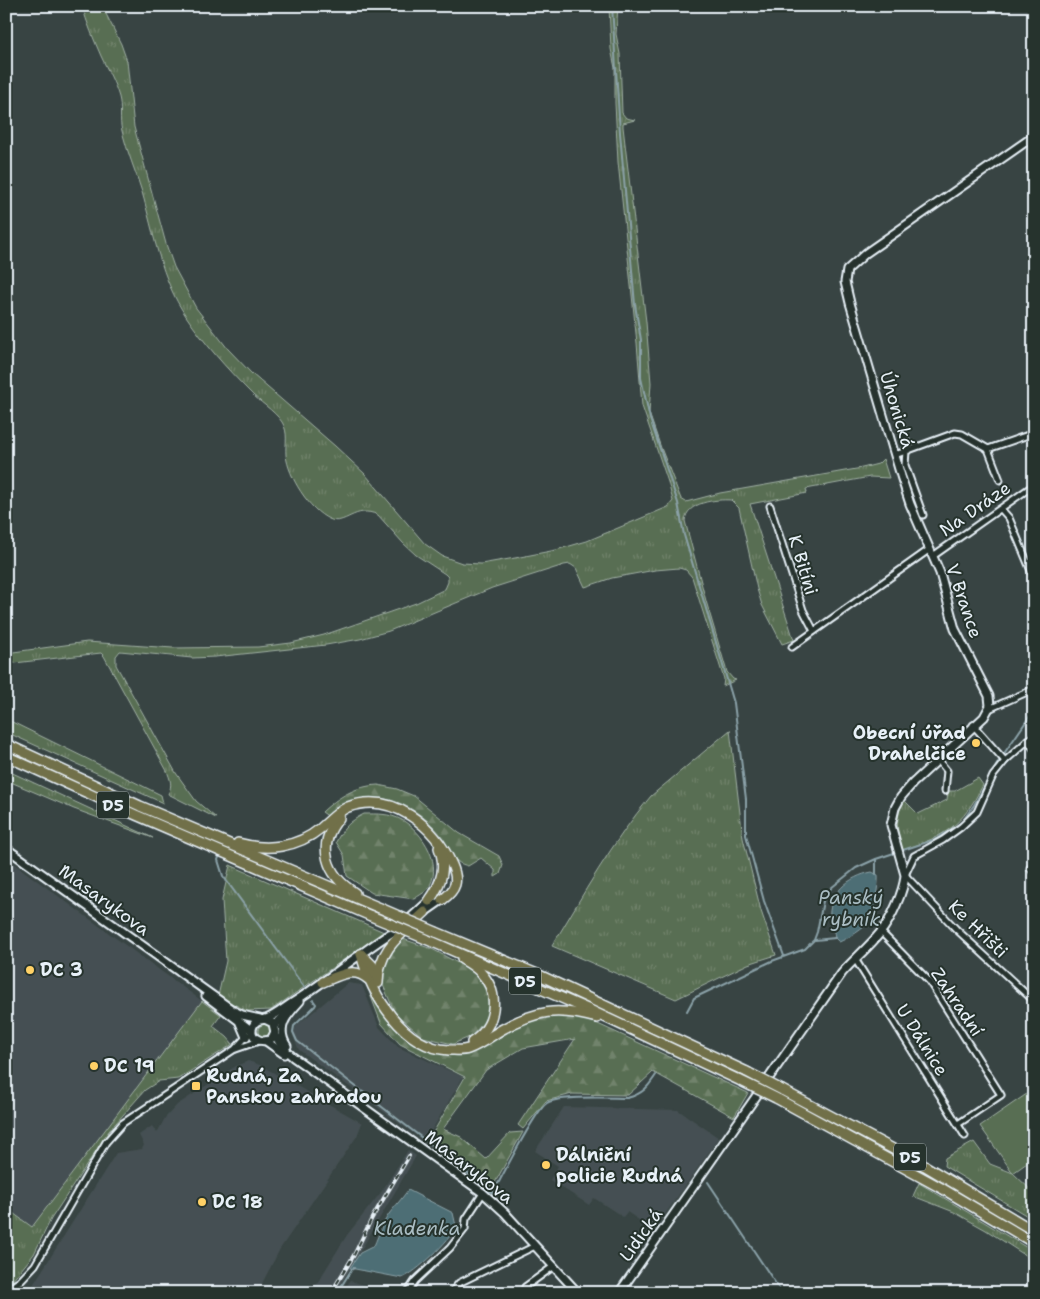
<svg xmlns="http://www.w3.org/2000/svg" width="1040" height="1299" font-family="'Shantell Sans',sans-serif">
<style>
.built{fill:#455052}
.grass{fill:url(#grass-tufts);stroke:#a0b0a5}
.forest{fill:url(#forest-firs);stroke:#a0b0a5}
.garden{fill:#596e52;stroke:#a0b0a5}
.water{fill:#4d6e74;stroke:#8ba2a9}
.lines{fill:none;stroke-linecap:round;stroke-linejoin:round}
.stream{stroke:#8ba2a9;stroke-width:2}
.minor-casing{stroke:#e8f1f8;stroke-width:9}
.secondary-casing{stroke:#e8f1f8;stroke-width:11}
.motorway-casing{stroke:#e8f1f8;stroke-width:12}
.minor{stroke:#26332d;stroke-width:5}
.secondary{stroke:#26332d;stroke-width:7}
.motorway{stroke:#716f4a;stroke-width:9}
.rail-casing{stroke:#e8f1f8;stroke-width:4}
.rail{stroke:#26332d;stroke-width:2;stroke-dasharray:5.5;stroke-linecap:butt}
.motorway-bridge-casing{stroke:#e8f1f8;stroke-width:12;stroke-linecap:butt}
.motorway-bridge{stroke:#716f4a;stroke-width:9}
.poi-dot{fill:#ffd166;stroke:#26332d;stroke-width:2}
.labels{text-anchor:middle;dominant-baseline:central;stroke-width:4;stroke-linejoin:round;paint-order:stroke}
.shield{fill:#26332d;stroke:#aeb8bb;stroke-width:1}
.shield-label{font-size:16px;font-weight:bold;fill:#e8f1f8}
.street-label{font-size:18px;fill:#e8f1f8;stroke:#26332d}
.poi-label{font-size:18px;font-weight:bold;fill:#e8f1f8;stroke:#26332d;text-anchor:start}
.water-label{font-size:19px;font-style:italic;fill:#aabdc3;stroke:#26332d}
</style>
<defs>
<pattern id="grass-tufts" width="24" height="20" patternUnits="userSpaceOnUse" patternTransform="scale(1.25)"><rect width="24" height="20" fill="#596e52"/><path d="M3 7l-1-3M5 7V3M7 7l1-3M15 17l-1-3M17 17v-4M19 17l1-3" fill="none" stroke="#71836c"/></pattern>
<pattern id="forest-firs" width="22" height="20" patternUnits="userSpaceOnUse" patternTransform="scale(1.25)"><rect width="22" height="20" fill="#596e52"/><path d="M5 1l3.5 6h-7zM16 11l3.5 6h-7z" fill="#71836c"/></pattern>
</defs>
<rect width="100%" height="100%" fill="#384443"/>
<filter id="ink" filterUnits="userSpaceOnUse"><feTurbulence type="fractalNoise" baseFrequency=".02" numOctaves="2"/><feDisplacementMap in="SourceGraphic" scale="10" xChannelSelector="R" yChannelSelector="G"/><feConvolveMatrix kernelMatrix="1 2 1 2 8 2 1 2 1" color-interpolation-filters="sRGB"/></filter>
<g filter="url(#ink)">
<g class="built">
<path d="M6,858l196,143 -170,226 -26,-19z"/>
<path d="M348,983l14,2 17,42 19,20 65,30 -38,65 -126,-92 -6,-14 3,-10z"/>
<path d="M248,1061l12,4 102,58 -5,13 -77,113 -23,44h-229l88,-140 26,-4 2,-4 -5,-10 13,-9 5,7 8,-15 12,-13 59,-39z"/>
<path d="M564,1107l114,3 41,28 -65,92 -27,-18 -4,5 -29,-19 -5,7 -39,-25 8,-14 -23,-15z"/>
<path d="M408,1150l8,6 -80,137h-25l36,-58 35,-44z"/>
<path d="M350,1281l40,11 1,1h-49z"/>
</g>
<g class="grass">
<path d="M82,6h20l19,38 6,17 7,66 32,117 8,23 22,41 32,41 24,25 83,72 30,28 60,70 17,12 20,7 19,1 34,-6 41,-8 31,-9 81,-34 5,-6 -5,-19 -26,-76 -5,-63 -19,-181 -3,-59v-35l-4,-19 -2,-43h9l-2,28 4,20 2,59 4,5 9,2 -12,3v4l23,195 5,61 -2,30 12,35 20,51 5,3 34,-9 142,-25 16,-4 5,-5 6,19 -19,-1 -64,12 1,4 -57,11 44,136 -12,4 -20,-39 -5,-16 -18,-81 -8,-8c-15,-1 -45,2 -46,21l21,80 21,71 6,7 3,1 -13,6 1,-7 -32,-102 -6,-7 -7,-2 -24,2 -43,8 -27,9 -9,-19 -6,-4 -6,1 -72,23 -103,43 -29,8 -34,6 -111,12 -23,1 -72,-7 -4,5v9l60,108 20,28 20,17 -48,-24c5,-9 2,-15 -1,-23l-63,-115 -3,-3 -95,11v-11l81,-11 86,6 85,-1 33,-4 33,-8 92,-32 29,-14 3,-7v-5l-3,-3 -29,-19 -13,-12 -25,-28c-23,-11 -33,12 -49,4 -20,-9 -41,-43 -43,-64 -1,-12 3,-22 -4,-33 -8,-12 -23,-20 -33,-31 -22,-22 -45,-48 -63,-75 -25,-37 -32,-82 -44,-124 -6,-20 -15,-40 -20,-61 -3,-11 0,-23 -3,-34 -4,-14 -12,-28 -18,-41 -7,-16 -14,-33 -19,-50z"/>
<path d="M6,719l155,76 2,8 -157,-71z"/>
<path d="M730,730l13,108 18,73 15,44 -28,9 -72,35 -124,-53c31,-51 60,-104 99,-150z"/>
<path d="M6,770l147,68 -79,-29 -68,-29z"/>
<path d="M978,778l5,7c-22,42 -36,50 -80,65 -7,-18 -8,-32 1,-50l14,14 29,-14 1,-9h7z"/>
<path d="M230,865l154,67 -113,78 -24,1 -29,-15 8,-35 -4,-61z"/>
<path d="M202,1001l19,14 -8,11 14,11 6,7 -55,35 -19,2 -14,9 -36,41 -58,88 -17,35 -22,27 -6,2v-75l26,19z"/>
<circle cx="265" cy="1031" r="7"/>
<path d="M974,1142l16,22 23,9 21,20v27l-90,-54 1,-8z"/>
<path d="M919,1183l115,69v9l-48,-31 -32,-18 -41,-16z"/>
</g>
<g class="forest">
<path d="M378,785l19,4 17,7 45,37 40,23 4,9 -3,9 -5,3v-7l-14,-12 -13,8c-3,-1 -8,-2 -11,-5 -6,-5 -9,-16 -14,-23 -18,-25 -52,-47 -84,-38 -12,3 -21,9 -30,17l-7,-5c16,-15 34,-26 56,-27z"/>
<path d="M364,814c13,0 25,-1 38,6 21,12 43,46 25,70 -3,3 -9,6 -13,9l-42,-6 -25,-17 -3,-21 -8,-13c7,-14 14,-21 28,-28z"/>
<path d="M403,939l29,10 46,25 12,23 -4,22 -14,17 -19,8 -30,-7 -28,-24 -12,-28 1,-24z"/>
<path d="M371,989l32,48 27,15 15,2h14l72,-36 23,-4 33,5 161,74 -14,24 -81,-45 -25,23 -56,-1 -26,7 -23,28 -5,-4 57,-86 -52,9 -37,22 -43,59 18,8 25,22 24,-26 13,-1 -31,56 -62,-50 35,-61 -65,-33 -19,-21 -11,-29z"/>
</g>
<path class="garden" d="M1034,1089v69l-21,15 -33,-47z"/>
<g class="water">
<path d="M872,872l6,3c1,11 -5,43 -12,50 -6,6 -19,14 -27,17l-4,-4c0,-7 -4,-11 -5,-18 -3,-26 19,-44 42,-48z"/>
<path d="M408,1190l45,23 3,13c-5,14 -40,47 -54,52l-52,-10 10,-15 14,-7c5,-12 10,-27 19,-37 5,-6 10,-12 15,-19z"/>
</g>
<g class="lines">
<g class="stream">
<path d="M612,6l8,127 15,172 6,35v38l9,41 28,84 6,32 50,168 12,96v36l18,66 20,55"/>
<path d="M1003,755l31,-45"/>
<path d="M220,854l-2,6 5,16 82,112"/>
<path d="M876,874v-15"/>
<path d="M815,940l20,-2"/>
<path d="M313,1000l3,4 -1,2 -21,20 -1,6 4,9 196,152"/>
<path d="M687,1011l7,-13 78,-37 33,-12 9,-9 3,-8 6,-31 8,-13 25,-20 20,-9 60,-20 14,-9 12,-8 12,-17 26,-46"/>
<path d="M708,1182l74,111"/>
<path d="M492,1195c9,-16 43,-85 55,-92 13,-8 64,-5 80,-5 16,-4 21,-11 29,-23"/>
<path d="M337,1293l15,-24 2,-1"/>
</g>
<defs>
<g id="minor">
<path d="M900,422l9,28"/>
<path d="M988,449l12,31"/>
<path d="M906,451l-1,14 18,50"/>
<path d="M895,455l60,-22 7,1 26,15 46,-16"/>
<path d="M770,506l33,104 11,21"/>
<path d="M1001,509l8,9 25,60"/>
<path d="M933,556l101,-71"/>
<path d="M792,647l138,-98"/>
<path d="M989,709l45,-20"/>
<path d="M973,725l32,36"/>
<path d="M1034,735l-29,26 -12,15 -16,36 -16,15 -18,13 -29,16 -9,19 51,54 78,72"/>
<path d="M1027,740l7,9"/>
<path d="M937,759l10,12 -2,20"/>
<path d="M1034,865l-4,3 4,5"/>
<path d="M881,932l48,49 72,114 -43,29"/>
<path d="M855,959l110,177"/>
<path d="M236,1049l23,-8"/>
<path d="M6,1290l14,-9 15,-16 71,-123 17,-19 112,-74 13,-14"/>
<path d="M407,1293l8,-12 35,-33 15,-19 1,-10 17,-26"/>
<path d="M451,1293l8,-10 76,-37"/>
<path d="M524,1293l1,-6 29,-21"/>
</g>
<g id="secondary">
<path d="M6,848l228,163 8,4 18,4"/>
<path d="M422,914l20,-14"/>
<path d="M405,923l24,-22"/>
<path d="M206,996l45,34"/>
<path d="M265,1019l8,4 2,10 -4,6c-9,5 -23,-1 -18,-13 3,-7 8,-6 13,-7 9,-3 18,-11 26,-16 38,-24 72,-54 110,-77"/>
<path d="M240,1023l6,14"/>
<path d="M274,1026l14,-14"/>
<path d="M274,1034l9,14 10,9 190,136 22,20 73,80"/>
<path d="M266,1041l18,13"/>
<path d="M287,1046c-12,-18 0,-31 13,-45"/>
<path d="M619,1293l223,-320c12,-14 27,-26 38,-40 11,-13 24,-42 25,-58l-14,-50 4,-17 6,-11 12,-14 71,-66 6,-11 -1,-10 -34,-67 -15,-56 -30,-69 -9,-28 -51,-173 -5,-21 2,-12 19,-17 168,-117"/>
</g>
<g id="motorway">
<path d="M6,744l134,62 240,102"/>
<path d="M6,756l130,59 235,101"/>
<path d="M339,818c-23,27 -13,57 16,75"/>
<path d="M238,843c29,8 59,5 83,-15 8,-7 17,-17 27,-21 44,-16 87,19 104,58 7,16 4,25 -10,35"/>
<path d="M429,901c12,-16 18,-34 10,-53"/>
<path d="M436,932l101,42 210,98"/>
<path d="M426,939l168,73 147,69"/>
<path d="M361,954c10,40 42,94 88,96 6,0 13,1 19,-1 12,-4 23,-13 33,-19 35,-20 57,-23 96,-12"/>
<path d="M361,954l11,11 5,13"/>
<path d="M462,959c7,4 14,8 19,14 20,21 15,54 -9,69"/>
<path d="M323,982c15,-6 31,-16 45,-3"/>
<path d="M378,983c0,-35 24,-49 47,-71"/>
<path d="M782,1090l143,76 109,65"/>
<path d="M776,1098l167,91 91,54"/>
</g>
</defs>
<use href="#minor" class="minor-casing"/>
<use href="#secondary" class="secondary-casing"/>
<use href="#motorway" class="motorway-casing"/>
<use href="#minor" class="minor"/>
<use href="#secondary" class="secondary"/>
<use href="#motorway" class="motorway"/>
<defs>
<path id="rail" d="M331,1293l23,-38 18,-37 37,-62"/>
</defs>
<use href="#rail" class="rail-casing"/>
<use href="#rail" class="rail"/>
<defs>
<g id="motorway-bridge">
<path d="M380,908l56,24"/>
<path d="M371,916l55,23"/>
<path d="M747,1072l35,18"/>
<path d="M741,1081l35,17"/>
</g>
</defs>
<use href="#motorway-bridge" class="motorway-bridge-casing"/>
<use href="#motorway-bridge" class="motorway-bridge"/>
</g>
</g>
<g class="poi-dot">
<circle cx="976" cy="743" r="5"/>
<circle cx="30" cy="970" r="5"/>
<circle cx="94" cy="1066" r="5"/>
<rect x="191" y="1081" width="10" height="10" rx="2.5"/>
<circle cx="546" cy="1165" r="5"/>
<circle cx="202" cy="1202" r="5"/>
</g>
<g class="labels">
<g class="shield">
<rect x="97" y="791.5" width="32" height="27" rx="4"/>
<rect x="509" y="967.5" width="32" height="27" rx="4"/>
<rect x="894" y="1143.5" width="32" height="27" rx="4"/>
</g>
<g class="shield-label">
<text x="113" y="805">D5</text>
<text x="525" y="981">D5</text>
<text x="910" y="1157">D5</text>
</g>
<g class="street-label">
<text transform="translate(897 410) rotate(73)">Úhonická</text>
<text transform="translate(975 509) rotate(-35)">Na Dráze</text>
<text transform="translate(803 565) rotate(73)">K Bitíni</text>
<text transform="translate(964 601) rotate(71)">V Brance</text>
<text transform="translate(104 900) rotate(36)">Masarykova</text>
<text transform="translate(978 929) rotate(44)">Ke Hřišti</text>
<text transform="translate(957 1002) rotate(56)">Zahradní</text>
<text transform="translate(922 1040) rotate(58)">U Dálnice</text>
<text transform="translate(469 1167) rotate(38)">Masarykova</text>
<text transform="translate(641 1235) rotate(-55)">Lidická</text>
</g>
<g class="poi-label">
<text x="966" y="733" text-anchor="end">Obecní úřad<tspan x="966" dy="21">Drahelčice</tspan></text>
<text x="40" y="970">DC 3</text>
<text x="104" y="1066">DC 19</text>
<text x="206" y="1076">Rudná, Za<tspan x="206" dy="21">Panskou zahradou</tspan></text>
<text x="556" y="1155">Dálniční<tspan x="556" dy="21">policie Rudná</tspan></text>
<text x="212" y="1202">DC 18</text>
</g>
<g class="water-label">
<text x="851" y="897">Panský<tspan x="851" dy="22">rybník</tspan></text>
<text x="417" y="1228">Kladenka</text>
</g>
</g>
<rect width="1040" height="1299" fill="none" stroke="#26332d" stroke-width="25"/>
<rect x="12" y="12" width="1015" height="1274" fill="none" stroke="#e8f1f8" stroke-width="2" filter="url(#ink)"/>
</svg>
